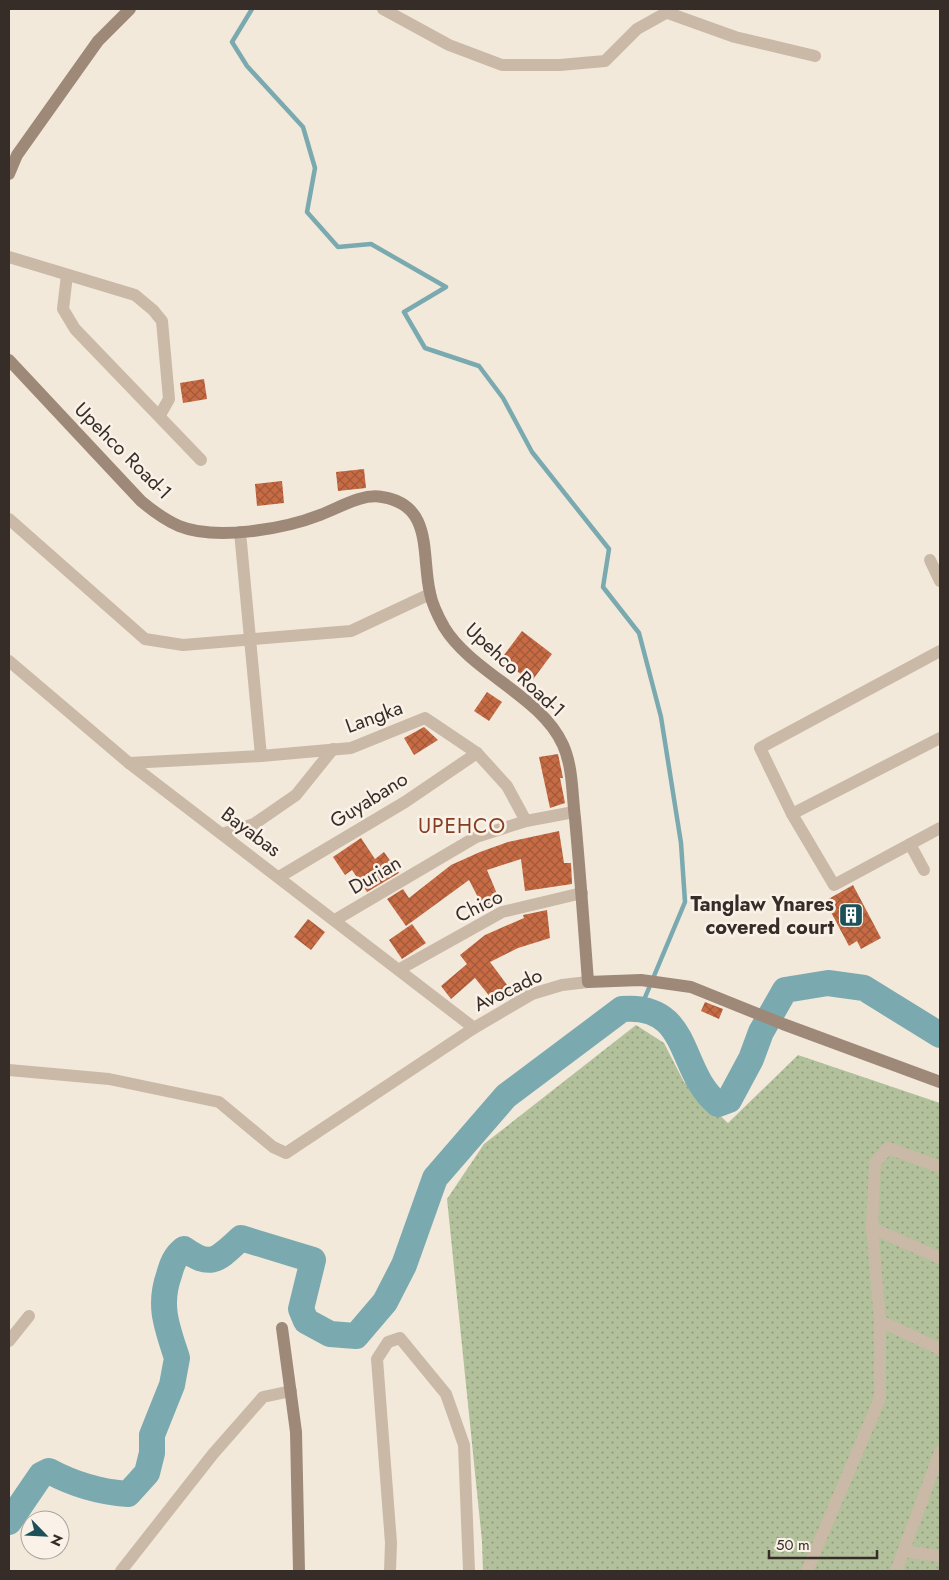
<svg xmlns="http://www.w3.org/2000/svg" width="949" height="1580" font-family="Jost,sans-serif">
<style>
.grass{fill:url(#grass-dots)}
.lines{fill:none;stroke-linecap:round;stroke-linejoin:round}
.stream{stroke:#7aaaaf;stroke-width:4.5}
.river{stroke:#7aaaaf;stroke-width:26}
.building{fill:url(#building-cross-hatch)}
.street{stroke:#cab9a7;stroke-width:12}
.secondary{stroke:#9e8878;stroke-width:12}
.labels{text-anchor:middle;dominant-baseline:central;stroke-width:5;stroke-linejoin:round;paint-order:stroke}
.street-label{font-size:20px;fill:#372d28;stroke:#faf2e8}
.poi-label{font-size:20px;font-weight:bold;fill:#372d28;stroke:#faf2e8;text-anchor:end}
.neighbourhood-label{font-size:21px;letter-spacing:1px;fill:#863e20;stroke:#faf2e8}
</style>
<defs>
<pattern id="grass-dots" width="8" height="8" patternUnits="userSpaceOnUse" patternTransform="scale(1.25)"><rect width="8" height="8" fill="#b2c19b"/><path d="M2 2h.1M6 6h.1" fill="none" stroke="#929d7e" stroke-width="1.8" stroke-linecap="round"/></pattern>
<pattern id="building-cross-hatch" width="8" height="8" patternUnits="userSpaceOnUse" patternTransform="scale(1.25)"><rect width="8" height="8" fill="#c76b44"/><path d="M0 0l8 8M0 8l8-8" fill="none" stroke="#a25839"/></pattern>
</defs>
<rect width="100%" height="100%" fill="#f2e9db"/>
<path class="grass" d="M636,1025l28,18 20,39 44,41 70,-68 142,48v468h-457l-1,-30 -35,-342 37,-55z"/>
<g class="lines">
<path class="stream" d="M252,9l-20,33 15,24 56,61 12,41 -8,44 31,35 33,-3 75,43 -42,25 21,36 54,18 24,32 29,54 77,97 -6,38 36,46 22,84 20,126 4,59 -44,105"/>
<path class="river" d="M9,1522l32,-47 8,-4c26,14 50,21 79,23l19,-21 5,-20v-18l20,-50 5,-27c-10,-31 -19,-52 -8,-83 3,-11 6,-19 15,-26 28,20 34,10 57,-11l72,22 -12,49 5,12 24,13 26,2 29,-34 19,-37 31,-87 71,-82 116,-87c70,-6 55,62 96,95l11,-4 22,-41 10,-27 24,-42 43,-7 36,5 76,47"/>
</g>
<g class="building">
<path d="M204,379l3,20 -24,4 -3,-20z"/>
<path d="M364,469l2,19 -28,3 -2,-19z"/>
<path d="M282,481l2,22 -27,3 -2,-22z"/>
<path d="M522,631l30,23 -21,28 -30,-23z"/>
<path d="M487,692l15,10 -13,19 -15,-10z"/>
<path d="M424,727l14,13 -24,15 -10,-17z"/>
<path d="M558,754l5,24h-3l5,25 -15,5 -11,-51z"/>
<path d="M559,831l5,32h7l1,21 -47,7 -4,-32 -34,11 13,31 -16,8 -15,-29 -63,46 -19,-27 16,-10 6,9 42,-33 29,-13 28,-10z"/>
<path d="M361,838l14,21 9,-7 15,21 -32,19 -15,-22 -7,5 -12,-18z"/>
<path d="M853,885l28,53 -20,11 -4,-8 -8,5 -24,-45z"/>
<path d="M547,910l3,28 -32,10 -28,14 21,28 -16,13 -20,-25 -24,21 -10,-13 26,-22 -7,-9 25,-20 39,-17 -1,-3z"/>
<path d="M308,919l17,13 -14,18 -17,-13z"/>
<path d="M412,924l14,19 -24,16 -13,-19z"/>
<path d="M705,1002l18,7 -4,10 -18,-8z"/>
</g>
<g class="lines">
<g class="street">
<path d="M383,9l66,36 53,20h58l45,-4 32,-32 36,-20"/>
<path d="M668,13l67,24 80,19"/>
<path d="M9,257l126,38 18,15 9,11 7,78 -9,16"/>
<path d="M67,275l-4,34 12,20 126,131"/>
<path d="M9,519l136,120 38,6 168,-14 79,-37"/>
<path d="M240,532l21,224"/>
<path d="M930,560l10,21"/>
<path d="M940,651l-180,97 32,66 42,71 106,-57"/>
<path d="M9,661l120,102 345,265"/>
<path d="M129,763l132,-7 90,-8 74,-30 52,35 30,33 19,35"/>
<path d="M792,814l148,-76"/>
<path d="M222,834l32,-10 42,-29 37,-46"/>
<path d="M910,844l14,26"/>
<path d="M279,877l126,-75 72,-49"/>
<path d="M335,920l141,-83 50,-16 48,-9"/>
<path d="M400,969l102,-57 80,-19"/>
<path d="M9,1070l100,9 110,23 54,45 13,6 188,-125 58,-34 30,-9 26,-3"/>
<path d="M872,1228l68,30"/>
<path d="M880,1321l60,28"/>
<path d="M9,1341l20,-25"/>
<path d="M903,1551l37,5"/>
<path d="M121,1571l92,-117 50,-57 28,-6"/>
<path d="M390,1571l1,-28 -14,-184 11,-17 12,-4 46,56 18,51 5,126"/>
<path d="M807,1571l73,-173v-77l-8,-93 3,-65 13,-15 52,19"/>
<path d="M896,1571l44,-119"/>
</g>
<g class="secondary">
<path d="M9,174l8,-19 81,-114 32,-32"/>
<path d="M9,360l132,141c12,10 24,19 38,25 37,15 105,3 141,-11 19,-7 42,-22 62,-18 52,8 39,58 48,96 2,11 9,25 14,34 28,46 97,69 119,118 10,22 9,50 12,73 5,54 9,109 13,164l53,-2 50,7 92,37 157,58"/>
<path d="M282,1328l14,104 3,139"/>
</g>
</g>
<defs>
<symbol id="building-square" viewBox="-11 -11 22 22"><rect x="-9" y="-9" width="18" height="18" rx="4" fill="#1d5159" stroke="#faf2e8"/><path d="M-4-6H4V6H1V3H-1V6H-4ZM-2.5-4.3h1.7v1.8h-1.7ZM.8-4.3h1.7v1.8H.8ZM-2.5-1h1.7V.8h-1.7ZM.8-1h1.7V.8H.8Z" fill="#fff"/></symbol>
</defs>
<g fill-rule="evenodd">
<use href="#building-square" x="837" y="901" width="28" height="28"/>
</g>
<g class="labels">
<g class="street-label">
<text transform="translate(123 451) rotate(45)">Upehco Road-1</text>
<text transform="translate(515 670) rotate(43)">Upehco Road-1</text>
<text transform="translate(374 717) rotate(-20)">Langka</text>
<text transform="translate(369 800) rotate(-32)">Guyabano</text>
<text transform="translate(251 832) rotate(37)">Bayabas</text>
<text transform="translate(375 875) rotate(-30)">Durian</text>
<text transform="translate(479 906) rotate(-26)">Chico</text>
<text transform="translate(508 990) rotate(-26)">Avocado</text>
</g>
<g class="poi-label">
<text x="834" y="904">Tanglaw Ynares<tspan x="834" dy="23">covered court</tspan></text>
</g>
<g class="neighbourhood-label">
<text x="462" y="826">UPEHCO</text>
</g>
</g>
<rect width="949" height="1580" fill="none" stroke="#372d28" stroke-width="20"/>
<g transform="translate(45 1535) rotate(114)"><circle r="24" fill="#faf2e8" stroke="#aca39b"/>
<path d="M0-4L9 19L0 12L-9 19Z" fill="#1d5159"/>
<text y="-8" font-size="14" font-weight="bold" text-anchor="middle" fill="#372d28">N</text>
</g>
<path d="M769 1550v8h108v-8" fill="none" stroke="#372d28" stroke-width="2.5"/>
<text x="776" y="1550" font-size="15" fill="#372d28" stroke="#faf2e8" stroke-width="4" paint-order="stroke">50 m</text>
</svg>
